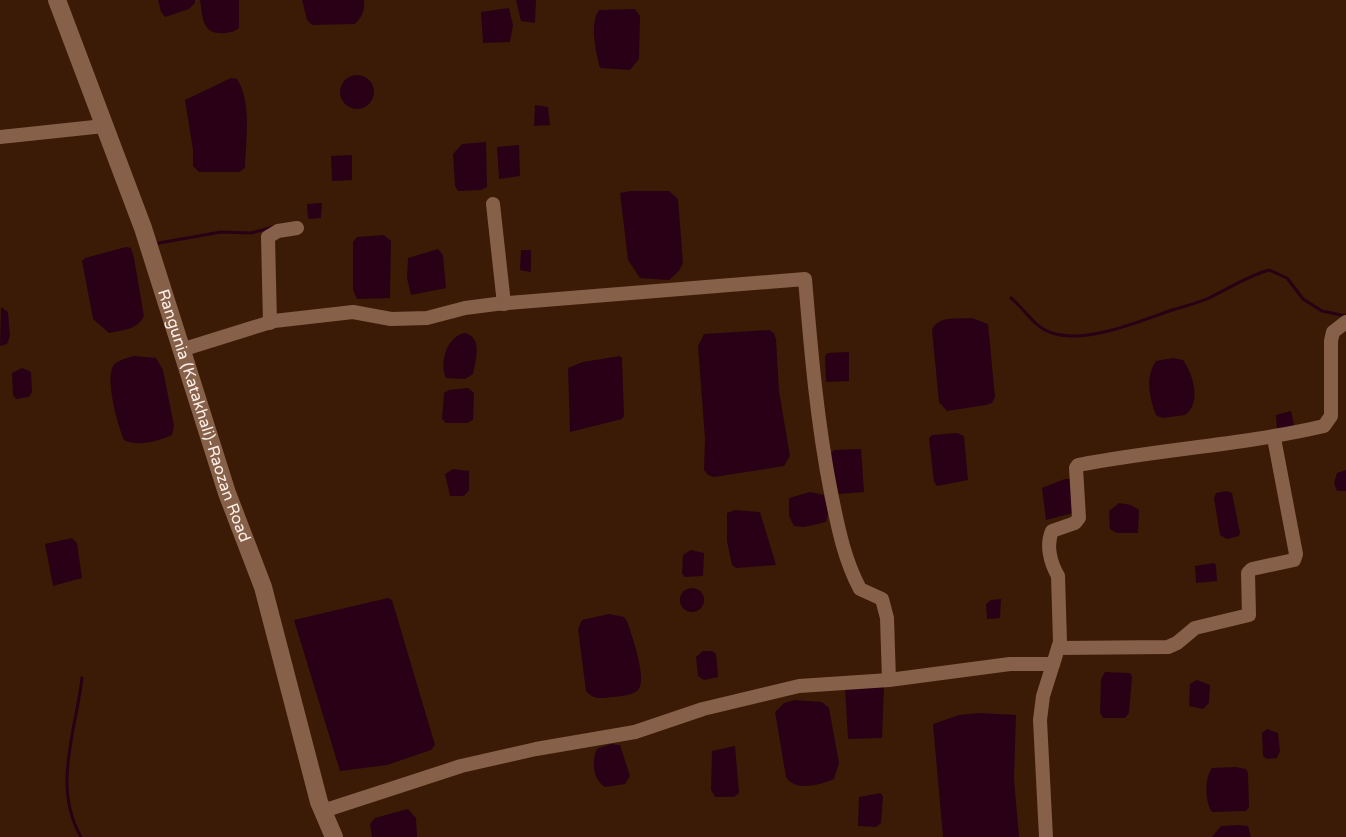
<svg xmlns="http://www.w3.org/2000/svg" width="1346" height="837" font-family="'Varela Round',sans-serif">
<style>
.water{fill:#290015}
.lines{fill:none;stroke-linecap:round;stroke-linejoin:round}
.stream{stroke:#290015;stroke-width:3}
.street{stroke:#866049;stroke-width:14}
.secondary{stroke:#866049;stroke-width:18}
.labels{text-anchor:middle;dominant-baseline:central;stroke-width:6;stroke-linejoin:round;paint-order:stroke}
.street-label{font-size:16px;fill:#fdefe8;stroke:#301100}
</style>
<rect width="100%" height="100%" fill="#3b1b05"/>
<g class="water">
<path d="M158,0h37v3l-6,6 -24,8 -4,-5z"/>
<path d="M200,0h39v28c-5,4 -7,4 -14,5 -23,2 -22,-14 -25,-33z"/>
<path d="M302,0h62c1,10 -2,17 -9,24l-43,1 -5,-5z"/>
<path d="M516,0h20l-1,23 -14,-2z"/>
<path d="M509,8l4,17 -3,17 -27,1 -2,-31z"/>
<path d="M635,9l5,7 -1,43 -9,11 -30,-2c-4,-15 -11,-45 -1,-58z"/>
<circle cx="357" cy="92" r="17"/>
<path d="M231,78l6,1c15,23 9,61 8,89l-6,4h-40l-6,-6v-16l-8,-50z"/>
<path d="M535,105l13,2 2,18 -16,1z"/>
<path d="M486,142l1,45 -6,3 -23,1 -3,-5 -2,-32 9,-10z"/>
<path d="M519,145l1,31 -21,3 -2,-32z"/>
<path d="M352,155v25l-20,1 -1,-25z"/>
<path d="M630,191h39l9,8 5,64 -4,8 -10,9 -29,-2 -12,-18 -8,-67z"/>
<path d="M322,203l-1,15 -13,1 -1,-15z"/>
<path d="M384,235l7,6 -1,57 -33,1 -4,-9v-48l4,-5z"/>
<path d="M126,247l5,1 3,10 10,58c-7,14 -21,14 -35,17l-16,-14 -11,-58 3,-3z"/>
<path d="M438,249l5,6 3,33 -35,7 -4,-17 1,-20z"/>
<path d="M521,250h10v22l-11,-2z"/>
<path d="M1,307l7,5 2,24 -3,8 -7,2z"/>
<path d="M972,318l16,6 7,73 -3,6 -6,2 -39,6 -8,-9 -7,-72c6,-15 26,-11 40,-12z"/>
<path d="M769,330l5,3 2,6 3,52 11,65 -6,10 -70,11 -6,-2 -4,-5 1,-31 -7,-93 6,-12z"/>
<path d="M464,333c19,3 12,27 9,41l-8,5 -19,-1c-7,-16 1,-41 18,-45z"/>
<path d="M849,352v29l-23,1 -1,-26 3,-3z"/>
<path d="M134,356l22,2 7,12 11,56 -2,9c-13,6 -34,12 -48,5 -6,-14 -19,-59 -11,-74 4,-6 14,-8 21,-10z"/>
<path d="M620,356l2,2 2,58 -2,3 -52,13 -2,-64 15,-6z"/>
<path d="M1173,358l10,2c10,14 19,43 2,55l-23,3 -6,-3c-7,-18 -11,-38 0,-54z"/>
<path d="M22,368l9,4 1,20 -3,5 -13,2 -3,-4 -1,-22z"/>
<path d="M468,388l6,5 -1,27 -6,3h-21l-4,-4 2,-26 5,-3z"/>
<path d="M1291,411l3,14 -17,5 -1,-15z"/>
<path d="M957,433l7,3 4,44 -31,6 -3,-4 -5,-44 3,-3z"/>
<path d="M861,449l3,43 -25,2 -10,-39 5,-5z"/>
<path d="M453,469l16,2v19l-5,6h-14l-5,-22z"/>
<path d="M1346,470v21h-9l-3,-8 3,-10z"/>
<path d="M1065,479h6l2,34 -27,7 -4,-32z"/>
<path d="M1227,491l5,2 8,40 -1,3 -12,3 -7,-4 -6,-37 2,-5z"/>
<path d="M810,492l14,3 4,18 -2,9 -22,5 -10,-1 -5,-10v-18z"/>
<path d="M1119,503l12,2 8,5 -1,23h-21l-7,-4 -1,-18z"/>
<path d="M735,510l25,2 16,53 -40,3 -4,-3 -5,-24v-28z"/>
<path d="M72,538l5,5 5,35 -29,8 -8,-42z"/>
<path d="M691,550l13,3 -1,23 -18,1 -3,-3 1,-19z"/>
<path d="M1214,563l2,2 1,16 -21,2 -1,-17z"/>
<circle cx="692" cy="600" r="12"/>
<path d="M388,598l4,2 43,145 -4,5 -44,15 -47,6 -46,-151z"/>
<path d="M1001,599l-1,19 -13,1 -1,-15 5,-4z"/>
<path d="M609,614l15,3 3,4c4,12 21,59 11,69 -5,5 -19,7 -27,7 -10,2 -19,2 -25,-6l-8,-62 4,-9z"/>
<path d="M703,651h9l4,3 2,23 -14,3 -6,-4 -2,-19z"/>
<path d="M1105,672l25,1 2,4 -3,36 -4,5h-22l-3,-5 1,-34z"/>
<path d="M1197,680l13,5 -1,18 -6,6 -14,-3 1,-22z"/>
<path d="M884,686l-2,52 -34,1 -3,-52z"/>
<path d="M795,700l27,2 7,6 10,55 -5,16c-14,6 -39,13 -48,-2l-11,-65 9,-9z"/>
<path d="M980,713l36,2 -2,64 5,58h-76l-10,-113 26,-9z"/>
<path d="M1267,729l11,4 2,18 -3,7 -10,1 -4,-3 -1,-23z"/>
<path d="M611,744l9,1 10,31 -5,8 -20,3c-12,-7 -14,-26 -8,-38z"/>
<path d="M735,746l4,47 -5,4h-19l-4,-7 1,-39z"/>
<path d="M1236,767l10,2 2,4 1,34 -3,4 -34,1c-7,-9 -8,-34 0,-44z"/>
<path d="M881,793l2,4 -2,26 -5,4 -18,-1 1,-29z"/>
<path d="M408,809l8,9 1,19h-45l-2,-13 5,-6z"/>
<path d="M1239,825l9,1 3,11h-39l9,-11z"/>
</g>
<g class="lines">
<g class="stream">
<path d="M159,243l62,-11 30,1 22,-6"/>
<path d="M1011,298c15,12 22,29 41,35 35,11 88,-12 120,-23 13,-4 27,-7 39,-13 20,-10 37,-21 58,-27l18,8 16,21 19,12 24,5"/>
<path d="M81,837c-29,-51 -5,-106 1,-159"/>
</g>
<g class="street">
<path d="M0,137l104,-11"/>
<path d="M493,204l11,100"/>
<path d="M270,323l-2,-86 10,-6 19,-3"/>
<path d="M181,350l93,-29 79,-9 38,7 36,-1 38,-10 31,-4 309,-25c6,72 12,143 26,214 7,34 13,66 29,96l22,10 5,19 2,62"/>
<path d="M1058,648l110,-1 9,-4 18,-15 54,-13 -1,-42 4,-4 42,-9 2,-6 -22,-116"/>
<path d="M323,811l138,-45 75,-17 99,-17 68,-23 96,-23 90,-6 121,-16h43"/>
<path d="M1046,837l-6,-117 3,-24 17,-54 -2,-66c-8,-14 -12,-31 -6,-45l23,-8 4,-5 -3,-50 2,-3c82,-16 165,-20 246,-39l7,-10v-75l2,-9 13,-10"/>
</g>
<path class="secondary" id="s1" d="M57,0l86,228 84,265 36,94 56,215 15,35"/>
</g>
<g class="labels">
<g class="street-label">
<text stroke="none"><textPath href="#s1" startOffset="441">Rangunia (Katakhali)-Raozan Road</textPath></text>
</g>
</g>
</svg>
